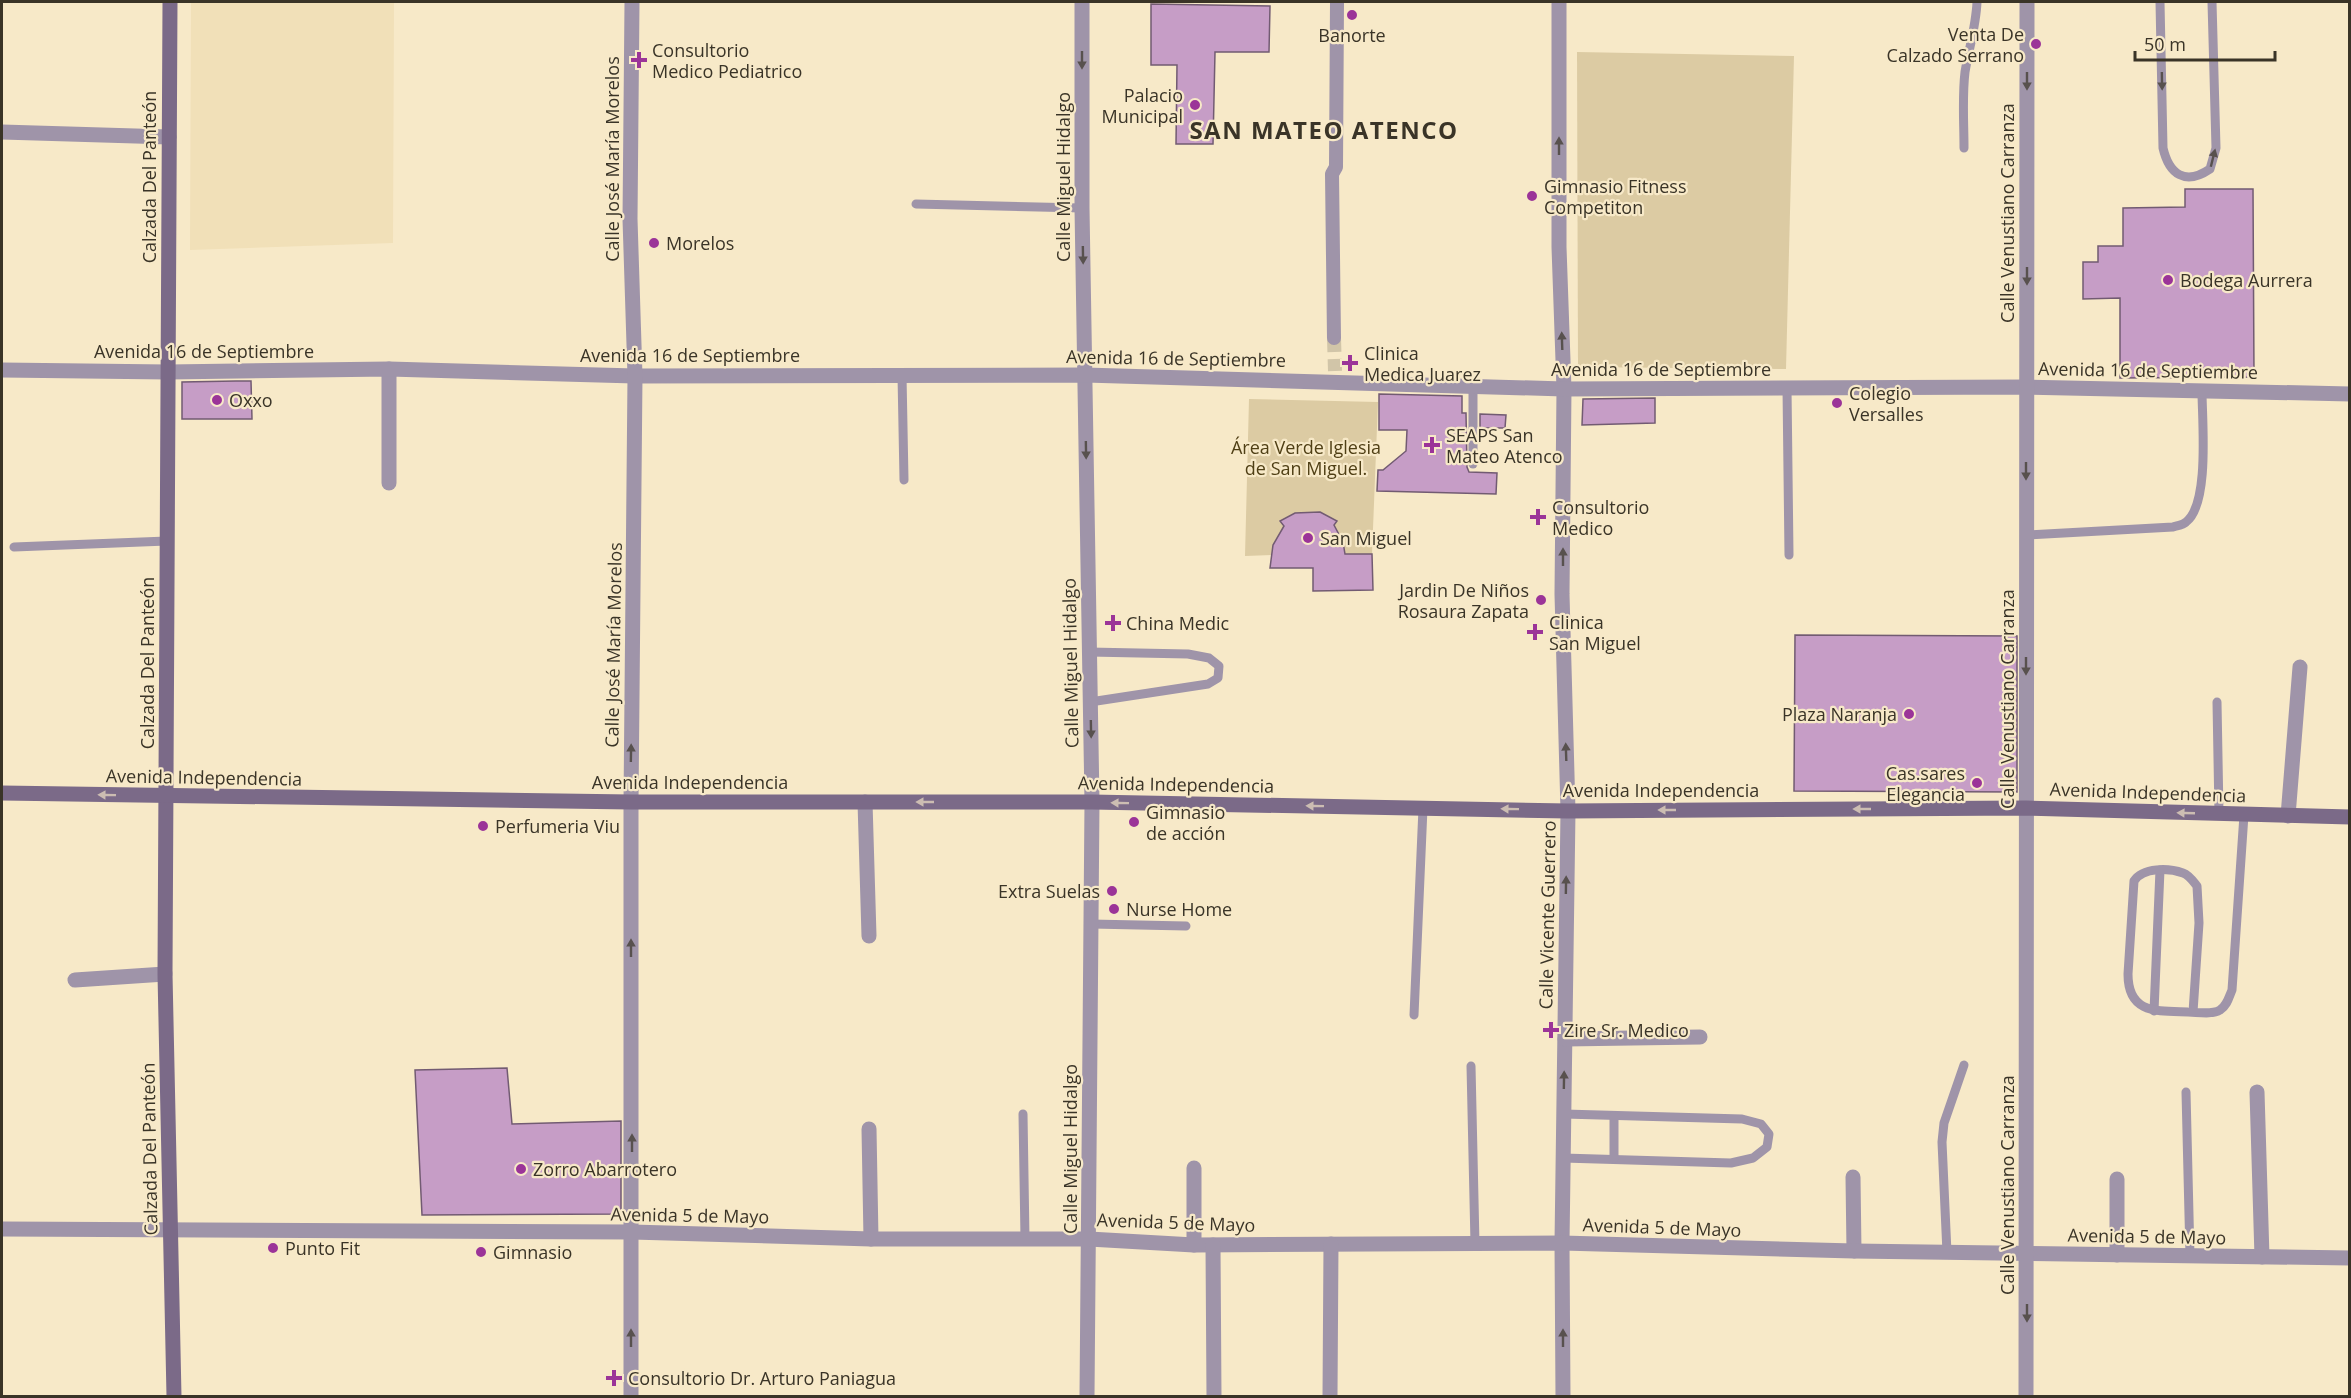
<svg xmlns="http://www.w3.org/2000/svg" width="2351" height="1398" font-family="'Open Sans',sans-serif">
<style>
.built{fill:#f1e0b8}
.green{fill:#dccba3}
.building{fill:#c69dc6;stroke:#725b72;stroke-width:1.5}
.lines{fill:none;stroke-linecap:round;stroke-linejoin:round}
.pedestrian-tunnel{stroke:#d1c5a8;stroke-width:14;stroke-dasharray:14 7;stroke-linecap:butt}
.service{stroke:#9f94a9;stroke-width:9}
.pedestrian{stroke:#9f94a9;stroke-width:14}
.minor{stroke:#9f94a9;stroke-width:15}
.secondary{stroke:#7b6a88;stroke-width:15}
.oneway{fill:#58514e}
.oneway2{fill:#ccbdb2}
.poi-dot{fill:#9b3498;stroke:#f7e9c8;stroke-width:2}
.labels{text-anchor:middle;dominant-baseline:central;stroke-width:4.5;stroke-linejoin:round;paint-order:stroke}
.poi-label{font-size:18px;fill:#3a3427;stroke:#f7e9c8;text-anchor:start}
.street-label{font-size:18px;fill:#3a3427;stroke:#f7e9c8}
.park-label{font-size:18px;fill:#4f3f15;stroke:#f7e9c8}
.district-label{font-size:24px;font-weight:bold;letter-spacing:1.5px;fill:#3a3427;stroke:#f7e9c8}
</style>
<rect width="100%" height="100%" fill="#f7e9c8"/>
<path class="built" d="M191,2h203l-1,241 -203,7z"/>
<g class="green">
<path d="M1577,52l217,4 -8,313 -208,-2z"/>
<path d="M1249,399l129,3 -6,152 -27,1c-2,-19 -13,-29 -25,-43l-25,1 -14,8 3,5 -11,19 -1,10 -27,1z"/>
</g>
<g class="building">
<path d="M1151,4l119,2 -1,46h-54l-2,92h-37l1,-79h-26z"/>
<path d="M2185,189h68l1,188 -134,1v-80l-37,1v-37h15v-16h25v-38l62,-1z"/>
<path d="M236,381h15l1,38h-70v-37z"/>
<path d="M1379,394l83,2v17h4l1,54 2,5 28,1 -1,21 -119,-3 1,-21h5l23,-19 1,-21h-28z"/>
<path d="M1655,398v25l-73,2 1,-26z"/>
<path d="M1480,414l26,1 -1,13h-25z"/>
<path d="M1320,512l17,9 -3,4 9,17 2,12h27l1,36 -60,1v-23h-43l3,-23 11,-19 -4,-5 15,-8z"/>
<path d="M1795,635l222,1v156l-223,-1z"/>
<path d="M507,1068l5,56 109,-3v93l-199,1 -7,-145z"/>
</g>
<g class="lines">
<path class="pedestrian-tunnel" d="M1334,338l1,33"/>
<g class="service">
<path d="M2160,2l3,146c6,26 22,38 47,21l6,-21 -4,-146"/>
<path d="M1964,148c0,-25 -2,-51 1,-76 4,-24 11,-46 12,-70"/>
<path d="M916,204l166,4"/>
<path d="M902,375l2,105"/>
<path d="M1473,386v78"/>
<path d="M1787,388l2,167"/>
<path d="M2026,535l147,-8c3,-1 10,-2 13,-5 24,-18 16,-102 16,-131"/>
<path d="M14,547l153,-6"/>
<path d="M1089,652l99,2 21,4 10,8 -1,12 -10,6 -118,18"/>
<path d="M2217,702l2,112"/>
<path d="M1091,924l95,2"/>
<path d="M2154,1011l6,-141"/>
<path d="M2193,1012l6,-89 -2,-37c-4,-5 -8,-11 -14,-13 -14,-5 -40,-6 -49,8l-6,93c0,40 29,37 60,38 9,0 24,3 32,-2 7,-4 9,-13 12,-20l12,-175"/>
<path d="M1414,1015l9,-207"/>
<path d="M1471,1066l4,178"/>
<path d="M2186,1092l4,164"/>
<path d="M1023,1114l2,125"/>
<path d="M1563,1158l168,5 22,-5 14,-11 2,-13 -8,-10 -19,-5 -178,-5"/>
<path d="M1614,1158v-42"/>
<path d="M1947,1253l-5,-111 2,-19 20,-58"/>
</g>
<path class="pedestrian" d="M1334,338l-2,-164 4,-7 1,-165"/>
<g class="minor">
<path d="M1082,2v206l10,594 -5,594"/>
<path d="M1559,2v245l5,142 -2,205 6,217 -6,432 1,153"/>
<path d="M2,132l167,5"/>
<path d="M389,369v114"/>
<path d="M2,370l166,2 221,-3 246,7 450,-1 479,14 462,-2 324,7"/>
<path d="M865,802l4,134"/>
<path d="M2288,816l12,-149"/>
<path d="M75,980l90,-6"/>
<path d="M1565,1039l135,-2"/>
<path d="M2257,1092l5,165"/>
<path d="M869,1129l2,110"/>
<path d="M1194,1168v77"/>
<path d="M1853,1177l1,74"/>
<path d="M2117,1179v76"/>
<path d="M2,1229l630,3 239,7h218l105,6 368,-2 292,8 496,7"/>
<path d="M1213,1245l1,151"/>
<path d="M631,1396v-594l4,-426 -5,-157 2,-217"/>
<path d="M1330,1396l1,-152"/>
<path d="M2026,1396l1,-1394"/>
</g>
<g class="secondary">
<path d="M170,2l-5,972 9,422"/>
<path d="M2,793l629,9h461l476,9 458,-3 324,9"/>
</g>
</g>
<defs><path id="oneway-solid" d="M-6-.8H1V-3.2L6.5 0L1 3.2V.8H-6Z" transform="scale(1.5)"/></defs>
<g class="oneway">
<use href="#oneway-solid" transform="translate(1082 60) rotate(90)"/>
<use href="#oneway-solid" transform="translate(2027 81) rotate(90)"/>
<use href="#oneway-solid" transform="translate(2162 81) rotate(89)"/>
<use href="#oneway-solid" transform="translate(1559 146) rotate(-90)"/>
<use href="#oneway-solid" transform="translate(2213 158) rotate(-76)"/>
<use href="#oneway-solid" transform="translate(1083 255) rotate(89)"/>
<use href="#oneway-solid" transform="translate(2027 276) rotate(90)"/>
<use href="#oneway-solid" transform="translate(1562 341) rotate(-92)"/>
<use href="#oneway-solid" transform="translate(1086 450) rotate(89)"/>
<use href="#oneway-solid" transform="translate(2026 471) rotate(90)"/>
<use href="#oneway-solid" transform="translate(1563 557) rotate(-90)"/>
<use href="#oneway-solid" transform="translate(2026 666) rotate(90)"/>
<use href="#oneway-solid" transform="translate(1091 729) rotate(89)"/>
<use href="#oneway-solid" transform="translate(1566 752) rotate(-92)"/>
<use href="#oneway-solid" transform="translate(631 753) rotate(-89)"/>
<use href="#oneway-solid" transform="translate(1566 885) rotate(-89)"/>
<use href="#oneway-solid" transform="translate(631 948) rotate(-90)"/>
<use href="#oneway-solid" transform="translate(1564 1080) rotate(-89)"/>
<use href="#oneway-solid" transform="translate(632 1143) rotate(-90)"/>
<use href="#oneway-solid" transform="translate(2027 1313) rotate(90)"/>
<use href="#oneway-solid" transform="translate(631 1338) rotate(-90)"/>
<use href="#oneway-solid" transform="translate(1563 1338) rotate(-90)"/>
</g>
<g class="oneway2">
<use href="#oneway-solid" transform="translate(107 795) rotate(-179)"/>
<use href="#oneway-solid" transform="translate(925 802) rotate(180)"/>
<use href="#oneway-solid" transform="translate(1120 803) rotate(-179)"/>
<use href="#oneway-solid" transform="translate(1315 806) rotate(-179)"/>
<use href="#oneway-solid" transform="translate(1510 809) rotate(-179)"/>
<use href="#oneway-solid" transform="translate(1862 809) rotate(180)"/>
<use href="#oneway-solid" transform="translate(1667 810) rotate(180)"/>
<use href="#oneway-solid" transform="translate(2186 813) rotate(-178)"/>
</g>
<g class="poi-dot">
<circle cx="1352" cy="15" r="6"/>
<circle cx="2036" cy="44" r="6"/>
<path d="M636 51h6v6h6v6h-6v6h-6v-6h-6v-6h6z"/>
<circle cx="1195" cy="105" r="6"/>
<circle cx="1532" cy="196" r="6"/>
<circle cx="654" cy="243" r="6"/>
<circle cx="2168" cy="280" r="6"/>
<path d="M1347 354h6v6h6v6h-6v6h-6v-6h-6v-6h6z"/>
<circle cx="217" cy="400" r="6"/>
<circle cx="1837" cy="403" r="6"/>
<path d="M1429 436h6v6h6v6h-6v6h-6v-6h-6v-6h6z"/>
<path d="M1535 508h6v6h6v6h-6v6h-6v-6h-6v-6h6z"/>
<circle cx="1308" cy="538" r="6"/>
<circle cx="1541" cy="600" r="6"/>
<path d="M1110 614h6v6h6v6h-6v6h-6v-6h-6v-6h6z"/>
<path d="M1532 623h6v6h6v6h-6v6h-6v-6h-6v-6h6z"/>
<circle cx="1909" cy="714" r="6"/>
<circle cx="1977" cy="783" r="6"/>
<circle cx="1134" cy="822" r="6"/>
<circle cx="483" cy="826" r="6"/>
<circle cx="1112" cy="891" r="6"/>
<circle cx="1114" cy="909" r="6"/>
<path d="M1548 1021h6v6h6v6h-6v6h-6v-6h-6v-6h6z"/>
<circle cx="521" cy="1169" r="6"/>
<circle cx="273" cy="1248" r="6"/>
<circle cx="481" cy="1252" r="6"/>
<path d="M611 1369h6v6h6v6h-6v6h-6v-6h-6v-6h6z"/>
</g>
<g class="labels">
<g class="poi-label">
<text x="2024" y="34" text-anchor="end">Venta De<tspan x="2024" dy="21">Calzado Serrano</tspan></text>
<text x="1352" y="35" text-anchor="middle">Banorte</text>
<text x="652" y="50">Consultorio<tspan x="652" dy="21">Medico Pediatrico</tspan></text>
<text x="1183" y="95" text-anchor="end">Palacio<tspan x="1183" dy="21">Municipal</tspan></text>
<text x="1544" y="186">Gimnasio Fitness<tspan x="1544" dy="21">Competiton</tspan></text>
<text x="666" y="243">Morelos</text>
<text x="2180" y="280">Bodega Aurrera</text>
<text x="1364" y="353">Clinica<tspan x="1364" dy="21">Medica Juarez</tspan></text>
<text x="1849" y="393">Colegio<tspan x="1849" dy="21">Versalles</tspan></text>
<text x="229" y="400">Oxxo</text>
<text x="1446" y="435">SEAPS San<tspan x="1446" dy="21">Mateo Atenco</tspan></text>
<text x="1552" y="507">Consultorio<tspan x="1552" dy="21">Medico</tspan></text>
<text x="1320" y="538">San Miguel</text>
<text x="1529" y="590" text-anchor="end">Jardin De Niños<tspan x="1529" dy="21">Rosaura Zapata</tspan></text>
<text x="1549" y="622">Clinica<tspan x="1549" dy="21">San Miguel</tspan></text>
<text x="1126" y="623">China Medic</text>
<text x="1897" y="714" text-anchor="end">Plaza Naranja</text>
<text x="1965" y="773" text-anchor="end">Cas.sares<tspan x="1965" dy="21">Elegancia</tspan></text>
<text x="1146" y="812">Gimnasio<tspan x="1146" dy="21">de acción</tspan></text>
<text x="495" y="826">Perfumeria Viu</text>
<text x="1100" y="891" text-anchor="end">Extra Suelas</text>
<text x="1126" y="909">Nurse Home</text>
<text x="1564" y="1030">Zire Sr. Medico</text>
<text x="533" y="1169">Zorro Abarrotero</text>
<text x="285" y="1248">Punto Fit</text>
<text x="493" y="1252">Gimnasio</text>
<text x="628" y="1378">Consultorio Dr. Arturo Paniagua</text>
</g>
<g class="street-label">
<text transform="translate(612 159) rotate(-90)">Calle José María Morelos</text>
<text transform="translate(149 177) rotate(-90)">Calzada Del Panteón</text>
<text transform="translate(1063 177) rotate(-90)">Calle Miguel Hidalgo</text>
<text transform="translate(2007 213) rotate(-90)">Calle Venustiano Carranza</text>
<text x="204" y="351">Avenida 16 de Septiembre</text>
<text x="690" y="355">Avenida 16 de Septiembre</text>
<text transform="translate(1176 358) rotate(1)">Avenida 16 de Septiembre</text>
<text x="1661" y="369">Avenida 16 de Septiembre</text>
<text transform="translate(2148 370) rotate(1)">Avenida 16 de Septiembre</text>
<text transform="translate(613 645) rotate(-89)">Calle José María Morelos</text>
<text transform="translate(147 663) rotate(-90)">Calzada Del Panteón</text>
<text transform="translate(1070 663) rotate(-91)">Calle Miguel Hidalgo</text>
<text transform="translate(2007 699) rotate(-90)">Calle Venustiano Carranza</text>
<text transform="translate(204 777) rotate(1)">Avenida Independencia</text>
<text x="690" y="782">Avenida Independencia</text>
<text transform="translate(1176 784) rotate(1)">Avenida Independencia</text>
<text x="1661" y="790">Avenida Independencia</text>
<text transform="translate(2148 792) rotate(2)">Avenida Independencia</text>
<text transform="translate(1547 915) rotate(-89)">Calle Vicente Guerrero</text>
<text transform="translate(149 1149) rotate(-91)">Calzada Del Panteón</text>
<text transform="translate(1070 1149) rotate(-90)">Calle Miguel Hidalgo</text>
<text transform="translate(2007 1185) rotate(-90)">Calle Venustiano Carranza</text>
<text transform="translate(690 1215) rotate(1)">Avenida 5 de Mayo</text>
<text transform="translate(1176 1222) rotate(2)">Avenida 5 de Mayo</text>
<text transform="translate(1662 1227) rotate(2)">Avenida 5 de Mayo</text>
<text transform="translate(2147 1236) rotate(1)">Avenida 5 de Mayo</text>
</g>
<g class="park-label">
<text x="1306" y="447">Área Verde Iglesia<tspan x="1306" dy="21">de San Miguel.</tspan></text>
</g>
<g class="district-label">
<text x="1324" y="129">SAN MATEO ATENCO</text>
</g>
</g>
<rect width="2351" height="1398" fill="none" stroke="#3a3427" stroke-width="6"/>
<path d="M2135 51v9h140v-9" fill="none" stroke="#3a3427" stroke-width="3"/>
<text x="2144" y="51" font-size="18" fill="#3a3427" stroke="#f7e9c8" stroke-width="4.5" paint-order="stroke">50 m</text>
</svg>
